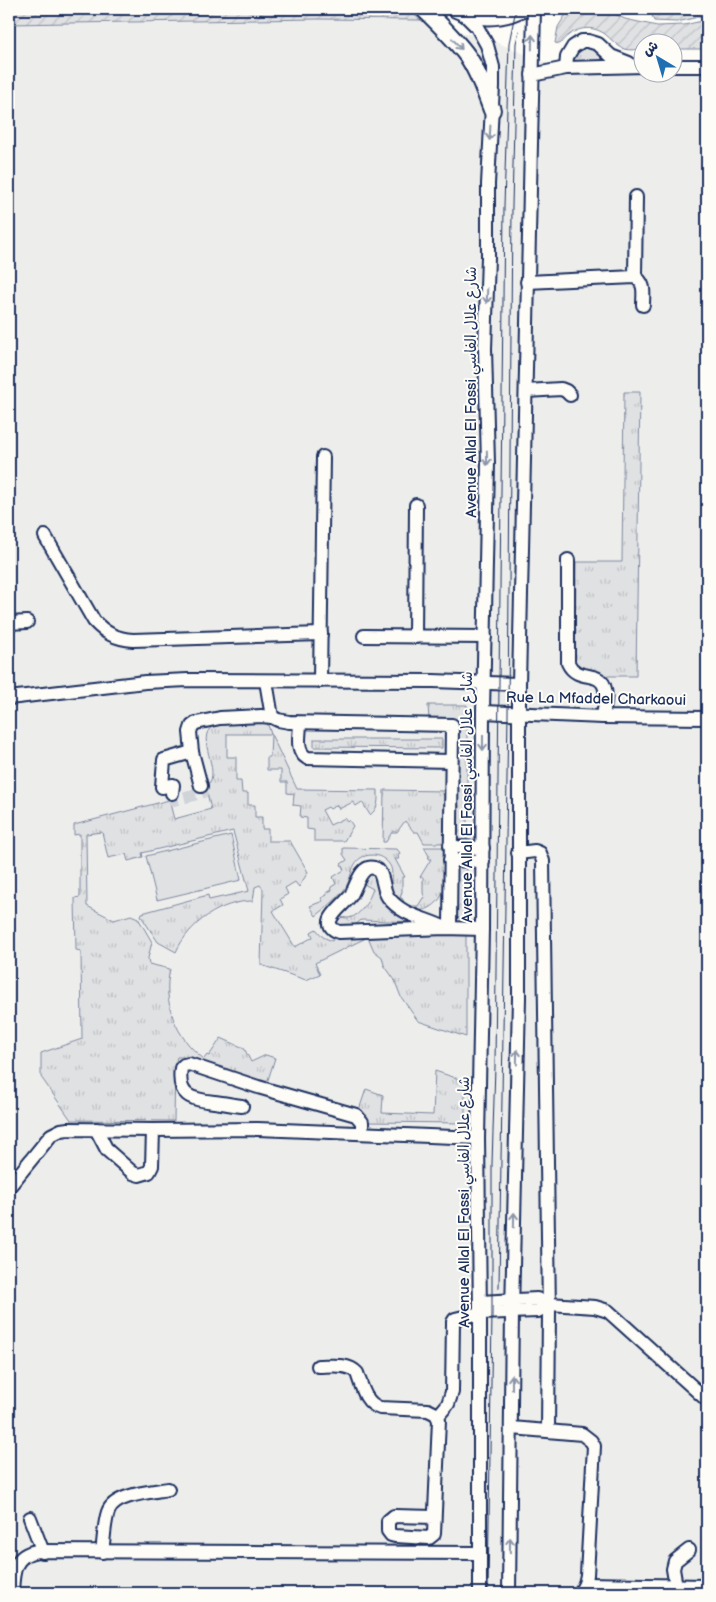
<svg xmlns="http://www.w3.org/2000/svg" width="716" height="1602" font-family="'Balsamiq Sans','Playpen Sans Arabic',sans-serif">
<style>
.built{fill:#edeeec}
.grass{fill:url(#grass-tufts);stroke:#7e88a0}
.garden{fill:url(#garden-furrows);stroke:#7e88a0}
.pitch{fill:#e0e1e3;stroke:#7e88a0}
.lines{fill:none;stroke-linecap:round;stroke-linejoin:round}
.minor-tunnel{stroke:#d0d3d8;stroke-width:12;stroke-dasharray:12 6;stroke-linecap:butt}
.minor-casing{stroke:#1b2f5e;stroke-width:16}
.major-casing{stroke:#1b2f5e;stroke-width:20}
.minor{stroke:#fdfcf7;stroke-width:12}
.major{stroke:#fdfcf7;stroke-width:16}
.tram{stroke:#1b2f5e;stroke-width:1}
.oneway{stroke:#8c96aa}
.labels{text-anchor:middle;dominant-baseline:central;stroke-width:4;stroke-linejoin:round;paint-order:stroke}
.street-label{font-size:15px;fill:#1b2f5e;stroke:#fdfcf7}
</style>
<defs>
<pattern id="grass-tufts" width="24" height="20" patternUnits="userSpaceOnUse" patternTransform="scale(1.25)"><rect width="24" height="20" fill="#e0e1e3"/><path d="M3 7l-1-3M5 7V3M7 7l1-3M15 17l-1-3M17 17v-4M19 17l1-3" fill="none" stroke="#c0c1c5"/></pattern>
<pattern id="garden-furrows" width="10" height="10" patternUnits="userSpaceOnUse" patternTransform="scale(1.25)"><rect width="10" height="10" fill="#e0e1e3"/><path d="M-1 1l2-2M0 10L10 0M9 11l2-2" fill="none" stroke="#c0c1c5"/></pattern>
</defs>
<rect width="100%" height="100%" fill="#fdfcf7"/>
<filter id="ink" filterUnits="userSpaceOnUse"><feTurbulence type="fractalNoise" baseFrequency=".02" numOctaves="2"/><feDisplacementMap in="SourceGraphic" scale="10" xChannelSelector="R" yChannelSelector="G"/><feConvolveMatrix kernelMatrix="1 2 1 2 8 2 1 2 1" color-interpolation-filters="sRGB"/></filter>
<g filter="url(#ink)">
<path class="built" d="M317,19l104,1 77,23 59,24 86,1 1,4h30v-4h33v1525h-698v-1569z"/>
<g class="grass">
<path d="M585,47l10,2 7,7v3l-3,2h-24l-3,-3 6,-9z"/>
<path d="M624,392h16l-4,284h-51l-8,-8 -2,-7 1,-99h46z"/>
<path d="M428,705h39v138l-9,-1 -2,-3 -1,-118 -26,-1z"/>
<path d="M263,722l5,3 3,9 26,55 81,1c0,11 1,18 -8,25l-8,-13 -6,4 -3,-4 -14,7 -2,-4 -7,4 -2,-2 -6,3 8,15 15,-7 2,4 2,-2 4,6 -9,15h-30v-11l-7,-1v-11l-7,-1 1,-11 -8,-1 1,-11 -7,-1v-11h-6v-12h-14v-13h3l1,-23h-44v23h9v24h5l1,12h6v12h7v12h7v12h6v12h22l18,31 -9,15 -4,-5 -10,6 3,6 -8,5 3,6 -10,6 22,36 18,-10 -2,-5 5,-3 7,8 9,4 4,-7 130,1v102l-48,-16 -17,-24 -7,-18 -10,-14 -2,-8 -8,-6 -6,-14 -53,26 5,11 -14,6 -45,-15 2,-76 -3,-4 -5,2 -2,14c-32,0 -64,22 -77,51l-18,-10 -17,-26 1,-3 66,-18 1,5 40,-9 -16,-60 -91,22 1,4 -15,4 -2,-7 -18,4 -6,-26 -16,2 1,72 27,14 17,-5 7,3 14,24 -4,16 1,6 21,5c-8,34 6,69 34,90l3,-4 2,1 12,-18 23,10 7,14 15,-7 9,3 -7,22c-16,2 -48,-9 -65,-15 -8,-3 -17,-9 -26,-8l-2,8 -1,56 -103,-1 -30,-43v-24l41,-14 -1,-88 -5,-1 -1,-52 5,-1v-63l-6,1v-10l95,-25 5,19 37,-10 -6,-24 5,-3c9,-16 -17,-49 6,-57 8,-3 36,-3 47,-3z"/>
<path d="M314,739h128v9l-128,-1z"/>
<path d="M384,790l61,1v52h-21l-6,-11h-4l-9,-11 -8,11h-5l-6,10h-3z"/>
<path d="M424,847h21c0,20 6,48 -14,60 -14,9 -34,-1 -39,-17 -4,-13 6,-20 -8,-31 -3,-2 -7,-4 -11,-4 -24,0 -19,22 -29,35 -8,10 -18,18 -28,26l-6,-10 13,-5 -2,-3 6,-3 -1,-2 6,-3 -1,-3 5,-3 -3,-7 11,-7 -3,-6 6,-4 -4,-6v-6l54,1 3,4 -2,3 1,3h-4l10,18h-3v15l-2,6h2l4,8h12l5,-8h2l-2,-5v-16h-3l11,-18h-3l1,-3z"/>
<path d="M461,865h6l-1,54h-6l-5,-5v-44z"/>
<path d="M372,872l44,50 -55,-2 -8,7 -15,-1 -3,-6 2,-3c4,0 9,1 12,1 13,-3 20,-18 24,-29l-11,-6 2,-5z"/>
<path d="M435,1071l30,10v42l-100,-1 -6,-12 7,-21 17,6 -1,18 51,2z"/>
</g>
<g class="garden">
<path d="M9,9h397l15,11 -104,-1 -308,5z"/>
<path d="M569,9h35l21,10 32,7 27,-1 23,-5v29h-33v-7h-30l-1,7c-6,0 -13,2 -19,0 -7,-3 -13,-10 -19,-15 -16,-11 -34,-5 -45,10l-5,-1 3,-16z"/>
<path d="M650,9h57v6l-30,7 -23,-1z"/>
</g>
<path class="pitch" d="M231,835l10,45 -84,20 -11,-44z"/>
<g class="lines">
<path class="minor-tunnel" d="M172,793l2,7 28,-7 -1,-7"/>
<defs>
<g id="minor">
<path d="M461,11l16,16 10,18 6,22v19l-5,98v73l-3,92 3,114 -5,249 -1,217 -4,209 2,175v280"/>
<path d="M674,66h33"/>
<path d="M566,68l1,-11 6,-10 9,-6h6l10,3 13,12 18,7"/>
<path d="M532,75l34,-7 78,-2"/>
<path d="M635,277l1,-80"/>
<path d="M527,282l108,-5c11,6 8,17 8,28"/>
<path d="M526,391l35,-2 5,2 4,4"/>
<path d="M45,536l49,85c11,12 22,18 39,19l188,-6"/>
<path d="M568,560v103c9,20 33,6 37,26 2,8 -1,19 -2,28"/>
<path d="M9,623l18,-1"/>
<path d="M364,636l121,1"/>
<path d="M415,637l1,-132"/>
<path d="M266,681l6,36"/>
<path d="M320,681l3,-224"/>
<path d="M9,698l136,-16 43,-2 245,1 86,3"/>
<path d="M483,712l120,5 104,1"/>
<path d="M300,723c0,12 -5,28 7,35l144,3"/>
<path d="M192,752l-2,-20 2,-6 4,-3 24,-5 41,-2 11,1 6,3 11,2 163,3 -2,203"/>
<path d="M172,793l1,-8 -11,2 2,-27 28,-8 9,34"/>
<path d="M450,845l7,2 26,1"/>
<path d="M518,853l17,-2 5,2 3,8 6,451 -1,119"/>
<path d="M450,860l33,1"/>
<path d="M445,928c-19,-10 -43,-12 -57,-31 -6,-8 -4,-27 -14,-29 -13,-4 -18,19 -23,27 -6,10 -36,28 -12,37l106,-4 37,1"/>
<path d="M242,1106c-9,-1 -19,-3 -28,-4 -24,-3 -37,-6 -33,-34l3,-3 5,-1 69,23 98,28 6,7v11"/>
<path d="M96,1129l11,21 26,23 6,2 10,-3 3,-6 1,-36"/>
<path d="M9,1187l42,-52 10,-5 7,-1 85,1 105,-1 220,9"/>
<path d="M480,1302l57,-3 12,5 46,3 13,4 99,89"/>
<path d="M318,1366c13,0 30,-3 39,7 5,14 8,30 23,35l48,2 8,4 3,6 -5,114 -5,4 -34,-2 -4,-1 -3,-4v-10l6,-5 40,1"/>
<path d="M438,1416l10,-12 4,-12 1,-70 2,-3 25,-6 58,-2 11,-7"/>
<path d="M512,1428l70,6 9,7 3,5 -7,129 -2,9 -5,9"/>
<path d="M30,1518l13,34"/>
<path d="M102,1552c2,-13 2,-28 6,-40 6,-18 44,-20 60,-23"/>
<path d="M585,1584l122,2"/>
<path d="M676,1586l-3,-17 2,-8 14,-11"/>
<path d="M12,1593c1,-20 1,-38 25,-42l443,2"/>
<path d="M509,1593l3,-281 7,-314v-314l15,-675"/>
</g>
<g id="major">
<path d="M424,9c15,15 32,31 44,48 11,16 17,35 24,53"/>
<path d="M456,9c21,10 44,10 65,0"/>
</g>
</defs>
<use href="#minor" class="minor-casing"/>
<use href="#major" class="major-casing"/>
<use href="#minor" class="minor"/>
<use href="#major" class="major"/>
<g class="tram">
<path d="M499,1288l9,-574 4,-508 4,-163 3,-12"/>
<path d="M488,1593l4,-280v-149l3,-98 9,-860 5,-163 7,-34"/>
</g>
</g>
<defs><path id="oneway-shaft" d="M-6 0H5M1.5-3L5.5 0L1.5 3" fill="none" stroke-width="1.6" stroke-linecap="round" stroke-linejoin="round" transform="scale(1.25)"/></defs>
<g class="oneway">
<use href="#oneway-shaft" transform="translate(532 42) rotate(-89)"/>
<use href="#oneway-shaft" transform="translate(457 44) rotate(48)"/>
<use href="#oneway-shaft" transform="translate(490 133) rotate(93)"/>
<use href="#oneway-shaft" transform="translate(487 296) rotate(92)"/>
<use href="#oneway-shaft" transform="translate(487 458) rotate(89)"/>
<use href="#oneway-shaft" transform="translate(483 743) rotate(90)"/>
<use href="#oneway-shaft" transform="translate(517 1057) rotate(-89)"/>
<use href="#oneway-shaft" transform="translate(514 1220) rotate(-89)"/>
<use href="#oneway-shaft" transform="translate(512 1382) rotate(-90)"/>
<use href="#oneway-shaft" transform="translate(510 1545) rotate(-89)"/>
</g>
</g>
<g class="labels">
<g class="street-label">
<text transform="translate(471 392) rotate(-90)">Avenue Allal El Fassi شارع علال الفاسي</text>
<text transform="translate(596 699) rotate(1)">Rue La Mfaddel Charkaoui</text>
<text transform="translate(467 797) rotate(-90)">Avenue Allal El Fassi شارع علال الفاسي</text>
<text transform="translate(464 1202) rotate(-90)">Avenue Allal El Fassi شارع علال الفاسي</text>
</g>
</g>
<rect width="716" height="1602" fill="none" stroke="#fdfcf7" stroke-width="30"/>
<rect x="15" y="15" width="686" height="1572" fill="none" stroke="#1b2f5e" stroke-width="2" filter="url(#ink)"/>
<g transform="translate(658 58) rotate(322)"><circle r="24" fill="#fdfcf7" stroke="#a3aaba"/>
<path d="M0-4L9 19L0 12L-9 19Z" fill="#1f6fb2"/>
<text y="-8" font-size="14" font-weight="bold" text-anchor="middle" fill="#1b2f5e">ش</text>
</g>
</svg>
